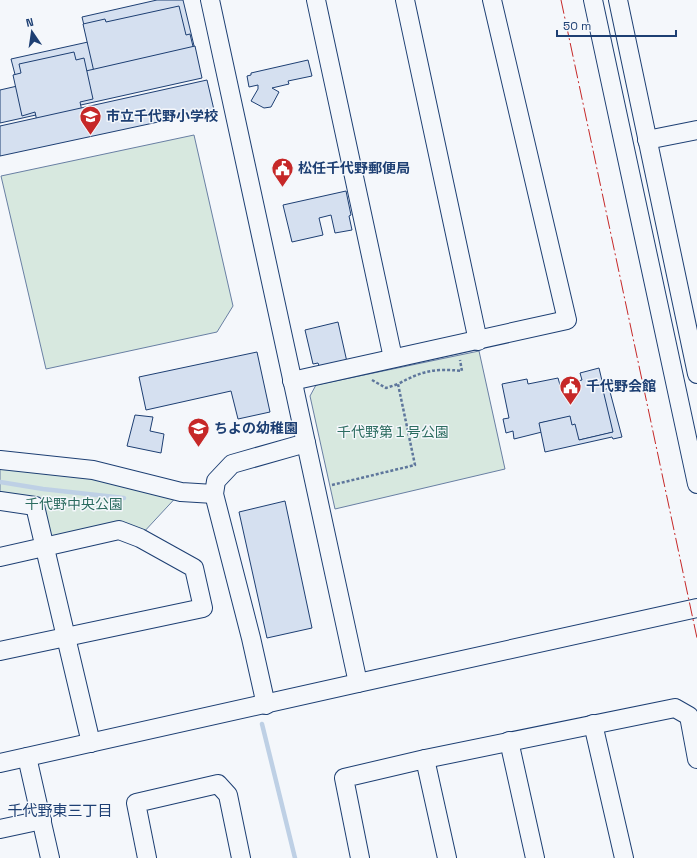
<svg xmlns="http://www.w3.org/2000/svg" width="697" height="858" font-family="'Space Grotesk','Noto Sans JP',sans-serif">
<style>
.green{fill:#d7e8df;stroke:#687fa3}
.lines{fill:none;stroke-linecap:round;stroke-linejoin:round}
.stream{stroke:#bed0e5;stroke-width:4.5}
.building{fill:#d5e0f0;stroke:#1d3f73}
.minor-casing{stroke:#1d3f73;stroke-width:20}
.path{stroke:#5e769c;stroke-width:2.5;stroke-dasharray:3 2;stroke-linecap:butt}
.minor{stroke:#f4f7fb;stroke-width:18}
.power{stroke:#c62828;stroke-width:1;stroke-dasharray:14 3 2 3;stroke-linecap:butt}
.labels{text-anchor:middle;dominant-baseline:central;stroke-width:3;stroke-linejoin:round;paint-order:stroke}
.poi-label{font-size:14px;font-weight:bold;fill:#1d3f73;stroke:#f4f7fb;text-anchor:start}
.park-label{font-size:14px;fill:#2c6c60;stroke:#f4f7fb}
.neighbourhood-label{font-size:15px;fill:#1d3f73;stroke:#f4f7fb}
</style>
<rect width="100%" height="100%" fill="#f4f7fb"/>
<g class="green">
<path d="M194,135l39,171 -16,26 -171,37 -45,-193z"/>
<path d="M479,351l26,118 -170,40 -25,-113 6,-11z"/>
<path d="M0,461l181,31 -39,42 -93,6 -6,-38 -43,-6z"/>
</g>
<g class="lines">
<g class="stream">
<path d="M0,482l43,7 81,9"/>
<path d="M262,724l33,134"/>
</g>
</g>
<g class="building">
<path d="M157,0h26l13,54 -102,24 2,11 -73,16 -12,-46 77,-17 -6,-25z"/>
<path d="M179,6l7,29 4,-1 7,29 -100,22 -14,-61 22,-5 1,3z"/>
<path d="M195,46l7,32 -202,45v-33l39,-9 -1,-3 26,-6v4z"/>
<path d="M74,52l2,8 8,-2 9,41 -13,3 3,14 -9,2v-4l-26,6 1,3 -11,3 -3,-14 -13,4 -9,-41 8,-2 -2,-9z"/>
<path d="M308,60l4,16 -24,5 1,3 -17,4 7,4 -8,15 -7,1 -13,-7 7,-12v-4l-9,2 -2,-11 4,-1v-2z"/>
<path d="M207,80l7,30 -214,46v-30z"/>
<path d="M346,191l5,24 -2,1 3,14 -17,3 -4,-18 -12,3 4,17 -31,7 -9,-37z"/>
<path d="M338,322l9,40 -27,6 -2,-5 -5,1 -8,-34z"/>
<path d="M257,352l13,60 -32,7 -7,-28 -85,19 -7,-33z"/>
<path d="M599,368l15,64 -39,9 -6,-24 -29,6 2,9 -28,7 -1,-8 -7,2 -3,-14 6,-1 -7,-34 25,-5 1,5 30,-6 2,7 22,-5 -2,-7z"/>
<path d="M609,388l13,49 -9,2 -1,-2 -67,15 -6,-29 31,-7 2,9 3,-1 4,16 34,-8 -10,-42z"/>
<path d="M135,415l18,2 -3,14 14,3 -3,19 -34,-7z"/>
<path d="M285,501l27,127 -45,10 -28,-126z"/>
</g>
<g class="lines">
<defs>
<g id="minor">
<path d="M316,0l77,358"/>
<path d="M405,0l73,341"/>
<path d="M593,0l104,484"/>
<path d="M618,0l79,374"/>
<path d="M647,140l50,-10"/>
<path d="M292,381l275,-61 -75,-320"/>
<path d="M0,460l93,10 88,22 33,2"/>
<path d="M0,501l35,5 56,237"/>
<path d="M0,557l119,-27 21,8 54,30 9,40 -203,43"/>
<path d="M358,683l339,-75"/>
<path d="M266,705l-15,-67 -37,-144 2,-13 16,-17 74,-21"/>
<path d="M593,724l31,134"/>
<path d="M509,741l26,117"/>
<path d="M27,757l23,101"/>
<path d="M425,759l22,99"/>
<path d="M0,763l358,-80 -148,-683"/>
<path d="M0,829l42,-9"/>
<path d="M147,858l-11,-55 82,-19 10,11 13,63"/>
<path d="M360,858l-16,-80 81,-19 250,-51 14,8 8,43"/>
</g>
</defs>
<use href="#minor" class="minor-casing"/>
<g class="path">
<path d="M372,380l14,8 12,-4"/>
<path d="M332,485l83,-20 -17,-81c24,-13 36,-16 64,-13l-2,-11"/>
</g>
<use href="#minor" class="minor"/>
<path class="power" d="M561,0l136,638"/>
</g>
<defs>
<symbol id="school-pin" viewBox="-11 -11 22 30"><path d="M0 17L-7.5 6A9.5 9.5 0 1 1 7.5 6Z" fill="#c62828" stroke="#f4f7fb"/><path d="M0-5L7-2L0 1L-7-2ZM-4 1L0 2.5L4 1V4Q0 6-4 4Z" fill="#fff"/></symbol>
<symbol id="civic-pin" viewBox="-11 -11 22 30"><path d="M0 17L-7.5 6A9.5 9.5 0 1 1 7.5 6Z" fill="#c62828" stroke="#f4f7fb"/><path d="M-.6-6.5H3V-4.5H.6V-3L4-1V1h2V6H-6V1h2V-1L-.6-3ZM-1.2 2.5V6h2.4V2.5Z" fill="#fff"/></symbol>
</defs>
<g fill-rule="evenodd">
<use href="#school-pin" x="78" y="104" width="25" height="34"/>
<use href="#civic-pin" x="270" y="156" width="25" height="34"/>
<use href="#civic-pin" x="558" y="374" width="25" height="34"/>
<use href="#school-pin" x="186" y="416" width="25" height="34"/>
</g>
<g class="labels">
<g class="poi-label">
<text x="106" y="116">市立千代野小学校</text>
<text x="298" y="168">松任千代野郵便局</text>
<text x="586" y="386">千代野会館</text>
<text x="214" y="428">ちよの幼稚園</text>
</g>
<g class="park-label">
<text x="393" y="432">千代野第１号公園</text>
<text x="74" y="504">千代野中央公園</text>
</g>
<g class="neighbourhood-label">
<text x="60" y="810">千代野東三丁目</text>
</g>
</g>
<g transform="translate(32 32) rotate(347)" stroke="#f4f7fb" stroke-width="3" paint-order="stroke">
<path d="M0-3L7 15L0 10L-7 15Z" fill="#1d3f73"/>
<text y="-6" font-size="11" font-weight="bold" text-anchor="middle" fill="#1d3f73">N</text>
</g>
<path d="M557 30v6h119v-6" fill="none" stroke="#1d3f73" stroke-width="2"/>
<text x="563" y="30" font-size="12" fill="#1d3f73" stroke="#f4f7fb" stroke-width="3" paint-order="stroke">50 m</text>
</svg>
